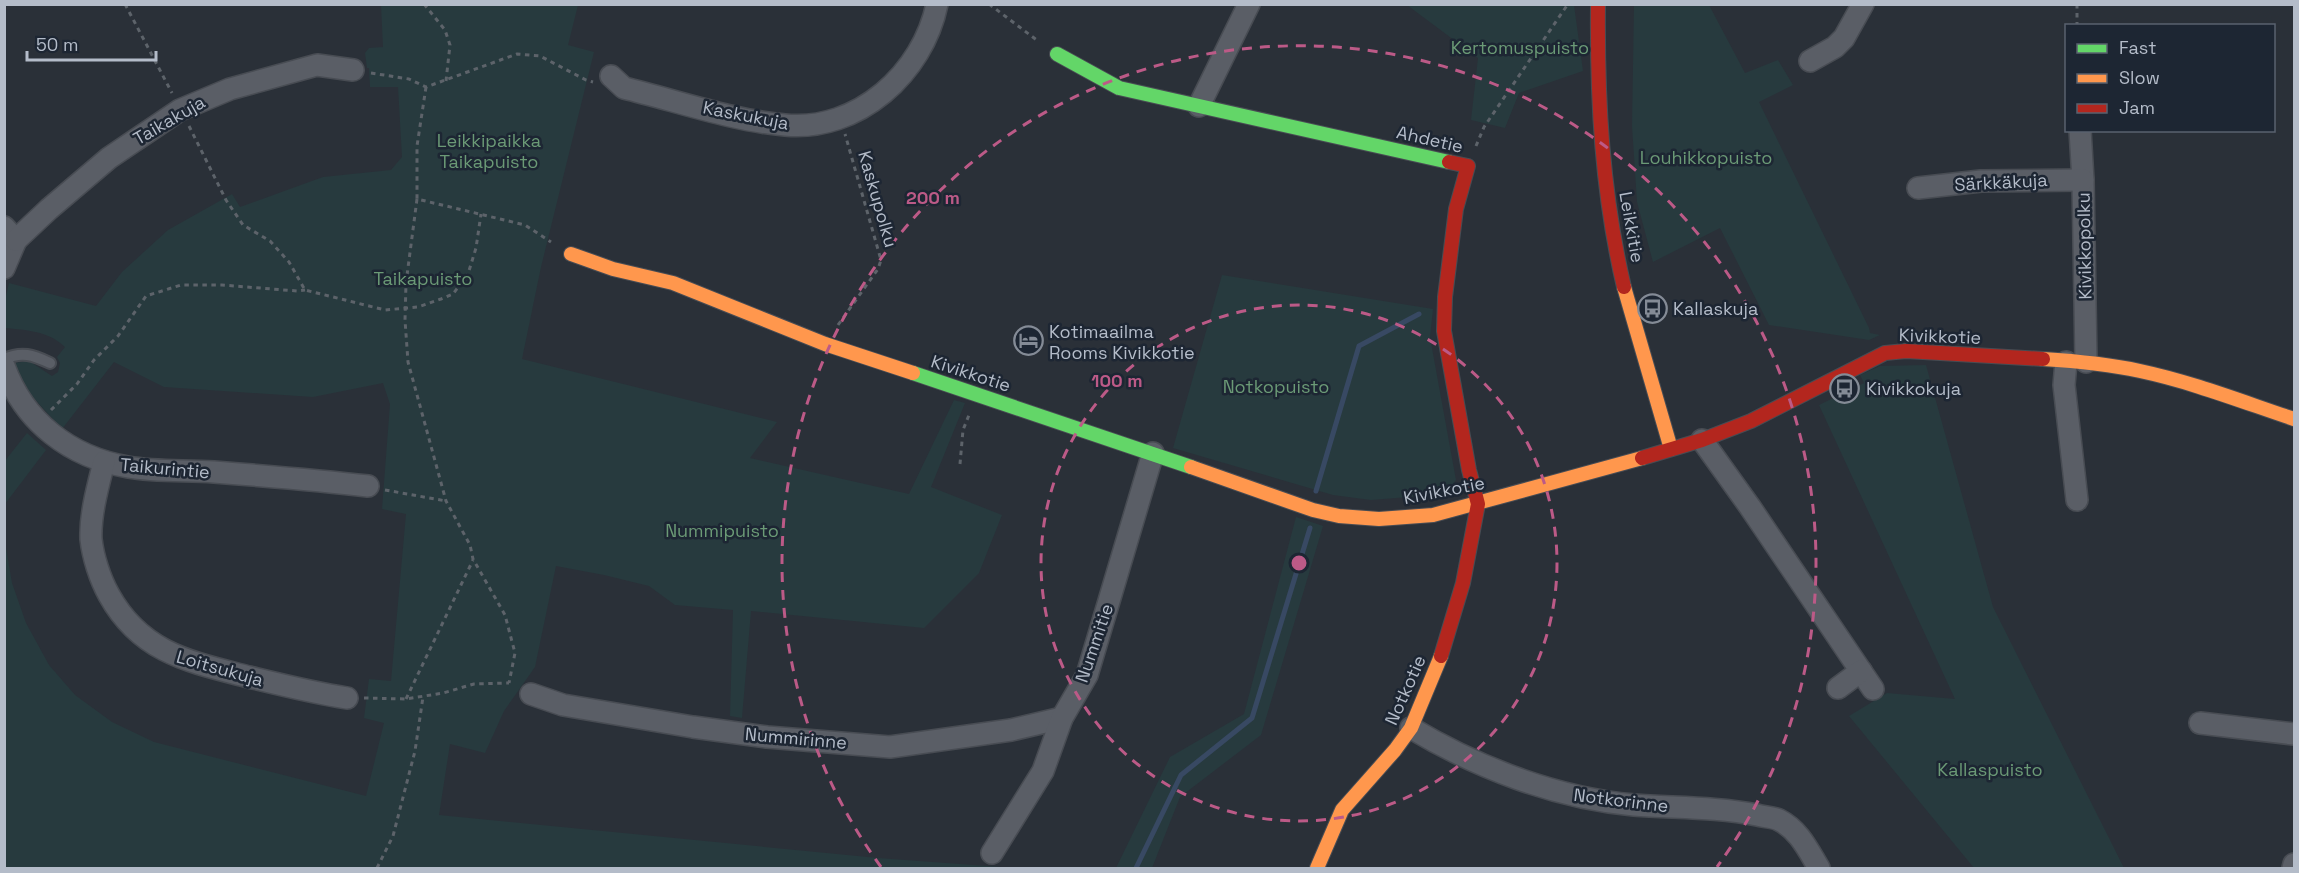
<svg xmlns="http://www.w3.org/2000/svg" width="2299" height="873" font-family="'Space Grotesk',sans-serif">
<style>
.green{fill:#273a3e}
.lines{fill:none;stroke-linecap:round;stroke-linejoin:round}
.stream{stroke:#384963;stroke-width:5}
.lane-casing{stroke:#484c53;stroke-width:14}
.street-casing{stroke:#484c53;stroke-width:24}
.fast-casing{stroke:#484c53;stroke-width:16}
.slow-casing{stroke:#484c53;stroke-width:16}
.jam-casing{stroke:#484c53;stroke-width:16}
.path{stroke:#5d636a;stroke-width:3;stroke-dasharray:4.5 4.5;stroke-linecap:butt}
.lane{stroke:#5a5e66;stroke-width:10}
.street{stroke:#5a5e66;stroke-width:21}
.fast{stroke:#63d668;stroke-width:14}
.slow{stroke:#ff974d;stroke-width:14}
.jam{stroke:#b3261e;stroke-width:14}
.ring{fill:none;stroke:#bc5a87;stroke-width:3;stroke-dasharray:10 8}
.labels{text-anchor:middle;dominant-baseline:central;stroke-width:5;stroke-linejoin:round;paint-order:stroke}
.park-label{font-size:18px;fill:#6b9a76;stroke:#1d2633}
.street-label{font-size:18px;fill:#b4bcc9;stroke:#1d2633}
.poi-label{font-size:18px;fill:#b4bcc9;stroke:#1d2633;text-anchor:start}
.centre{fill:#bc5a87;stroke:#1d2633;stroke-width:3}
.ring-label{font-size:18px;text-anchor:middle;font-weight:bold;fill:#bc5a87;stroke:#1d2633;stroke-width:5;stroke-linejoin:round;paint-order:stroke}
</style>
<rect width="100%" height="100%" fill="#2a3038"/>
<g class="green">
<path d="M381,5h197l-10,40 26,7 -53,215 -19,92 255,63 -27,36 159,36 45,-94 11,3 -34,84 71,28 -23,58 -55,55 -173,-17 -9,107 -12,-2 3,-106 -58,-5 -26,-19 -45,-11 -48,-9 -21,101 -31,44 -19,42 -35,-9 -11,71 439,43 136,10h-1009l-1,-406 23,-29 19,17 -41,54v38l7,41 14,40 23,42 26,30 37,27 42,20 212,54 18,-73 -20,-5 5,-39 22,2 15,-167 -24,-5 8,-105 -7,-21 -70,14 -149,-10 -50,-25 -52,67 -34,-37 -14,-29 15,-2 23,15 6,-4 2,-9 -3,-6 8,-10c-16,-16 -39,-17 -60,-19v-28l4,-17 87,23 26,-34 46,-42 64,-36 8,13 83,-30 68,-7 11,-13 -4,-70h-28l-1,-19h-2l-2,-15 4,-5 14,-1z"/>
<path d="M1407,5h167l9,66 -64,22 -14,35 -34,-8 7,-62z"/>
<path d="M1634,5h75l36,68 33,-13 15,25 -34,17 110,226 1,5 10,2 -11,5 -100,-15 -49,-97 -67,34 -16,-60 -5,-76z"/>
<path d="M1222,275l211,34 -3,28 26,143 -10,14 -75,6 -38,-5 -160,-47z"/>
<path d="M1926,365l67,242 131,261h-150l-125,-152 38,-23 68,6 -136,-294 45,-22 -4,-8 20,-9z"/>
<path d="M1296,517l27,9 -62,209 -81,62 -28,71h-36l54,-111 74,-43z"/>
</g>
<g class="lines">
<g class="stream">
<path d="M1316,491l43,-145 60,-32"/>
<path d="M1136,868l45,-93 71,-57 58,-190"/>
</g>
<defs>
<path id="lane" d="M4,359c18,-8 29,-4 46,4"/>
<g id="street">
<path d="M1810,61l25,-14 9,-9 19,-34"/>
<path d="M611,76l13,12c50,12 110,33 161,37 73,7 138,-52 152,-121"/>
<path d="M1199,106l50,-102"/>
<path d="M2080,130l3,50 3,182"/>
<path d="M1918,188l63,-7 102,-1"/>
<path d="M4,227l12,13 -12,28"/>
<path d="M16,240l33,-31 60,-51 71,-48 50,-21 87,-24 36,5"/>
<path d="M2066,362l-2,23 13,115"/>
<path d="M4,366c20,56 66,91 124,101 28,5 58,3 86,5 52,4 103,8 154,14"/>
<path d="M1702,440l48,67 123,182"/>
<path d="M104,462c-6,24 -14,52 -13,77 2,18 9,40 18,56 32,58 81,67 140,82 33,8 65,16 98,21"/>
<path d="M1838,688l23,-17"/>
<path d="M531,694l32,11 130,22 74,10 123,10 121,-17 51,-12"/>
<path d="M2200,723l94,11"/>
<path d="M1411,728c67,40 145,70 223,77 41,3 83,2 123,10 7,2 16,2 22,5 20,10 29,30 40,48"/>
<path d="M992,853l51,-82 19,-53 25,-43 66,-222"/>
<path d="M2293,868l1,-4"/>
</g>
<g id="fast">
<path d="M1057,54l62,34 330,74"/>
<path d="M913,373l278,94"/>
</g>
<g id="slow">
<path d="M571,254l42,15 60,14 152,61 88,29"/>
<path d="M1624,287l47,162"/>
<path d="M2043,359c33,2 65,5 97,12 52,11 103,31 154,48"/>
<path d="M1191,467l122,43 26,6 40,3 54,-4 209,-57"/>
<path d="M1317,868l25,-58 53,-60 16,-22 30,-72"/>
</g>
<g id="jam">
<path d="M1598,4c-1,96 4,189 26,283"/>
<path d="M1642,458l60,-18 49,-19 134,-68 21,-2 137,8"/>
<path d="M1441,656l22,-73 15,-79 -9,-34 -25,-139 1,-34 11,-88 12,-43 -19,-4"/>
</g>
</defs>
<use href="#lane" class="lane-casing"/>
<use href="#street" class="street-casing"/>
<use href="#fast" class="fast-casing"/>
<use href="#slow" class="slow-casing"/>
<use href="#jam" class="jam-casing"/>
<g class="path">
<path d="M125,4l47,89"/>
<path d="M424,4l21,26 5,15 -4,36"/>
<path d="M989,4l49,37"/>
<path d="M2077,4v22"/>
<path d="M371,73l38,6 17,8 91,-33 23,2 46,24 7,2"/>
<path d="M426,87l-9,59v53l108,26 26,17"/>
<path d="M189,126l37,74 17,25 27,16 19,21 16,28 80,20 33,-3 23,-8 12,-5 15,-20 8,-26 5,-34"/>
<path d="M1476,146l8,-19 84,-123"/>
<path d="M417,199l-11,84 -1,37 3,42 38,139 24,44 3,14 32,56 10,38 -6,30"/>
<path d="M838,325l40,-56 3,-9 -36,-126"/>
<path d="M51,410l26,-26 17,-24 24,-24 28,-40 35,-11h41l75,6 8,-1"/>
<path d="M960,464l3,-34 6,-15"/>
<path d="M385,490l61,11"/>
<path d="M364,698l42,1 37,-6 31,-9 35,-1"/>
<path d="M406,699l67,-139"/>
<path d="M377,868l16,-32 22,-85 8,-54"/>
</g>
<use href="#lane" class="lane"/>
<use href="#street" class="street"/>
<use href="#fast" class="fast"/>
<use href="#slow" class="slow"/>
<use href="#jam" class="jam"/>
</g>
<g class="ring">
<circle cx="1299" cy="563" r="258"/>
<path d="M881 867A517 517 0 1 1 1717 867"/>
</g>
<defs>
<symbol id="bus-ring" viewBox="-11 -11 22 22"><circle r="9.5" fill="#1d2633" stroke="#848b96" stroke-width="1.5"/><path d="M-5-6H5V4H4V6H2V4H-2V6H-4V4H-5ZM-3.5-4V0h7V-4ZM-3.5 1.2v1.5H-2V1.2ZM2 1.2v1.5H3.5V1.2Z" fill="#848b96"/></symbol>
<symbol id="hotel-ring" viewBox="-11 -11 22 22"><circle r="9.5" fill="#1d2633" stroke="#848b96" stroke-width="1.5"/><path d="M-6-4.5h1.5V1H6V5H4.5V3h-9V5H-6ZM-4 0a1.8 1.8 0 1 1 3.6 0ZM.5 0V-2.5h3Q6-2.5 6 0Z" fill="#848b96"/></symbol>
</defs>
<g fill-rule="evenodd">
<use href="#bus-ring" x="1636" y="292" width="33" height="33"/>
<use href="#hotel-ring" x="1012" y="324" width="33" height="33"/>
<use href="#bus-ring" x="1828" y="372" width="33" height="33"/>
</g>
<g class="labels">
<g class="park-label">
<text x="1520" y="47">Kertomuspuisto</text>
<text x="489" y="140">Leikkipaikka<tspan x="489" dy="21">Taikapuisto</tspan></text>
<text x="1706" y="157">Louhikkopuisto</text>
<text x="423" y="278">Taikapuisto</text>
<text x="1276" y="386">Notkopuisto</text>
<text x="722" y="530">Nummipuisto</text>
<text x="1990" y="769">Kallaspuisto</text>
</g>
<g class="street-label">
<text transform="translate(746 115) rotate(11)">Kaskukuja</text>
<text transform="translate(169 120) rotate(-30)">Taikakuja</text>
<text transform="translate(1430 139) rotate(13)">Ahdetie</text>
<text transform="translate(2001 182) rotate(-3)">Särkkäkuja</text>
<text transform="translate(878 199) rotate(74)">Kaskupolku</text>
<text transform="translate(1632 227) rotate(80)">Leikkitie</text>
<text transform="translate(2084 246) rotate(-91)">Kivikkopolku</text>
<text transform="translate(1940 336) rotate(2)">Kivikkotie</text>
<text transform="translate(971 373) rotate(18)">Kivikkotie</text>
<text transform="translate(165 468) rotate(5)">Taikurintie</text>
<text transform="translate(1444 490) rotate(-11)">Kivikkotie</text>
<text transform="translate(1094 643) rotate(-71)">Nummitie</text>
<text transform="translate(220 668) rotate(16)">Loitsukuja</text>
<text transform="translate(1405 690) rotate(-66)">Notkotie</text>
<text transform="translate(796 738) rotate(5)">Nummirinne</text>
<text transform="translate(1621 800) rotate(7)">Notkorinne</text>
</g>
<g class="poi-label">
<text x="1673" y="308">Kallaskuja</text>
<text x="1049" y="331">Kotimaailma<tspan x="1049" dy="21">Rooms Kivikkotie</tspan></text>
<text x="1866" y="388">Kivikkokuja</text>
</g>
</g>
<circle cx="1299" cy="563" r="9" class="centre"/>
<g class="ring-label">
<text x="933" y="204">200 m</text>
<text x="1117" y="387">100 m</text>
</g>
<rect width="2299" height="873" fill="none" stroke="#b4bcc9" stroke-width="12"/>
<rect x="2065" y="24" width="210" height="108" fill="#1d2633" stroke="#59626f" stroke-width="1.5"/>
<rect x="2077" y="44" width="30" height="9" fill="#63d668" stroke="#59626f" stroke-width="1.5"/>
<text x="2119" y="54" font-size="18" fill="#b4bcc9">Fast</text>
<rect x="2077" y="74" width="30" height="9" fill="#ff974d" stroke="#59626f" stroke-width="1.5"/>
<text x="2119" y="84" font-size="18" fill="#b4bcc9">Slow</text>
<rect x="2077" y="104" width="30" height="9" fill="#b3261e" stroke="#59626f" stroke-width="1.5"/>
<text x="2119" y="114" font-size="18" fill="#b4bcc9">Jam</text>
<path d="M27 51v9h129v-9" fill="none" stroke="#b4bcc9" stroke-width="3"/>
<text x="36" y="51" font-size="18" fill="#b4bcc9" stroke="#1d2633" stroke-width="4.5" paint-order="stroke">50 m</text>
</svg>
